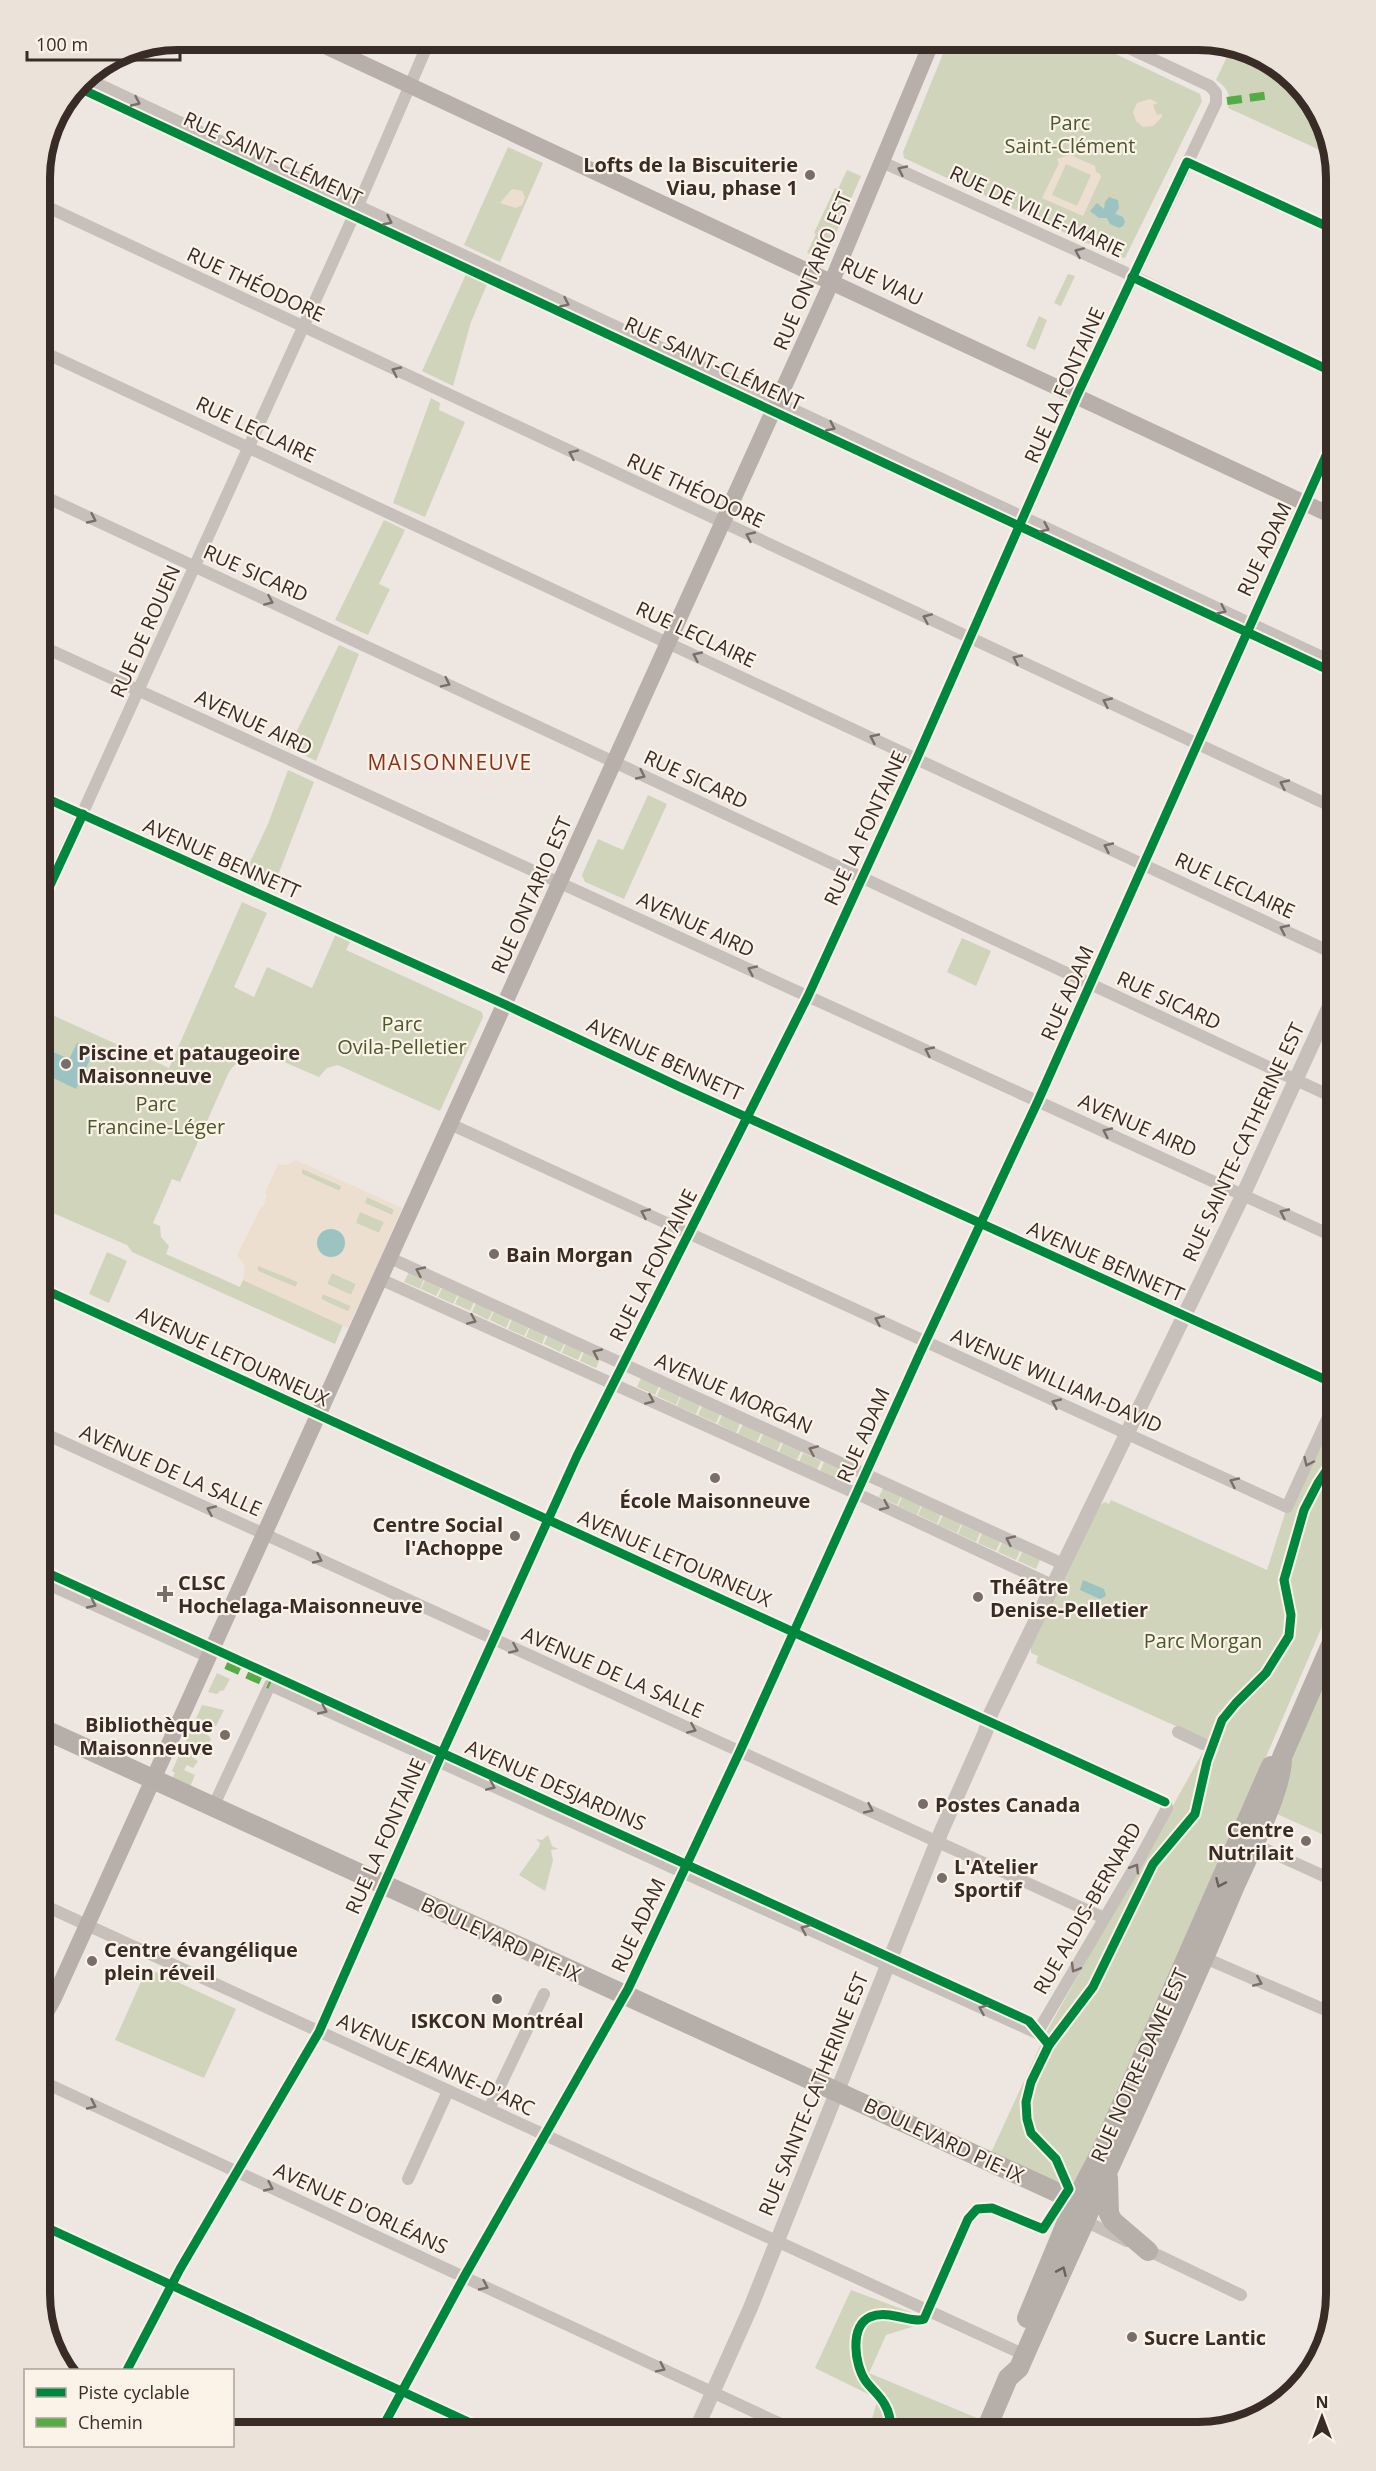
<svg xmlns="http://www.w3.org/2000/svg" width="1376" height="2471" font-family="'Open Sans',sans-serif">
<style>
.green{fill:#d0d4ba}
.plaza{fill:#eddfcf;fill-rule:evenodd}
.water{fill:#9bc3c2}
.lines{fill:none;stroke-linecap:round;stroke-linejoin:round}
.minor{stroke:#c7bfba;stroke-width:12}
.tertiary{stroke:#c7bfba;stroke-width:15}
.secondary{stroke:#b8afaa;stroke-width:16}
.primary{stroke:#b6aea9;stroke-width:20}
.quiet{stroke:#55ab44;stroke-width:8;stroke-dasharray:15 8;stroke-linecap:butt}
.cycleway-casing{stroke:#fbf2e8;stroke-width:13}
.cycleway{stroke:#00873e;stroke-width:9}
.oneway{stroke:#796e69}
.oneway2{stroke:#6b605b}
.poi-dot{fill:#786d68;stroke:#fbf2e8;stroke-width:2}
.labels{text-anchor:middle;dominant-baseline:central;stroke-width:4.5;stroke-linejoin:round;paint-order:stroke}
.park-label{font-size:20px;fill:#495929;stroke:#fbf2e8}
.street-label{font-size:20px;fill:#392c27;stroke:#fbf2e8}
.poi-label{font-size:20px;font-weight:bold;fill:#392c27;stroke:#fbf2e8;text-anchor:start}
.neighbourhood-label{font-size:21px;letter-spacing:1.5px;fill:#8f3119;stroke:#fbf2e8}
.rim{fill:none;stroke:#392c27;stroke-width:8}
</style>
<rect width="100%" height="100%" fill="#eee7e1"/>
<g class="green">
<path d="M949,39h135l116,55 2,7 -77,157 -8,-1 -213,-99 -1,-6z"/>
<path d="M1231,48l52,19 43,57 7,32 -105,-48c4,-12 -1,-21 -12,-28z"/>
<path d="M508,147l35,16 -43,99 -36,-17z"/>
<path d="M847,170l14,6 -37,85 -17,-8 9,-19 -2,-1 21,-45 3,1z"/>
<path d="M467,272l21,10 -17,40 -18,64 -31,-15z"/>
<path d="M1068,274l7,2 -14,30 -7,-3z"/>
<path d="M1039,316l8,4 -12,30 -9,-4z"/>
<path d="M431,398l9,5 -1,7 26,12 -40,95 -32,-14z"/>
<path d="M384,520l21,10 -26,54 11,5 -22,46 -33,-15z"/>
<path d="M339,645l20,9 -43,107 -27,-14z"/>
<path d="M288,770l26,12 -41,106 -29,-13 24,-51z"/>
<path d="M648,795l19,9 -43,95 -39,-17 -3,-7 16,-36 25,11z"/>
<path d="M242,902l25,11 -33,74 20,10 13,-30 45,21 26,-59 15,7 -7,14 136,62 1,5 -43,94 -102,-46 -11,3 -8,9 -56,-24 -3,7c-14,-3 -25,1 -32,14l-48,108 -8,-3 -19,44 7,3 1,11 8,9 -3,8 74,33 3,-7 100,45 -8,19 -203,-92 -5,-7 -88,-38v-198l130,59z"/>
<path d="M962,938l29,13 -15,35 -29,-14z"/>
<path d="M303,1168l39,18 -3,5 -37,-17 -2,-3z"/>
<path d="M367,1197l28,13 -3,5 -28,-12z"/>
<path d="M360,1211l24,11 -5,11 -24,-10z"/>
<path d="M107,1252l20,9 -18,42 -20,-9z"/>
<path d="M259,1265l39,17 -3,6 -37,-17 -1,-5z"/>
<path d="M409,1272l15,7 -4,10 -16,-7z"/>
<path d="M332,1273l24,11 -5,11 -24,-11z"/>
<path d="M425,1280l16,7 -5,9 -15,-7z"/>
<path d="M442,1288l16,6 -5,10 -15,-7z"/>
<path d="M323,1294l28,12 -3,6 -27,-13z"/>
<path d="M459,1295l15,7 -4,9 -15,-7z"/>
<path d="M476,1303l17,7 -5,10 -16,-8z"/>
<path d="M494,1311l16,8 -4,9 -16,-8z"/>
<path d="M512,1319l17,8 -5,9 -16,-7z"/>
<path d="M530,1327l16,7 -4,10 -16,-7z"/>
<path d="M548,1335l17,8 -5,9 -16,-8z"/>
<path d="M566,1343l16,8 -4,9 -16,-7z"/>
<path d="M584,1352l16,7 -4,9 -16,-7z"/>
<path d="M641,1378l18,8 -4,9 -18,-8z"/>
<path d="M661,1387l19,9 -4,9 -19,-9z"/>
<path d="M681,1396l19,9 -4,9 -19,-8z"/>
<path d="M702,1406l18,8 -4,9 -18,-8z"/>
<path d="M1337,1407v195l-4,-1 -157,365 -100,217 -10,4 -76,-32 57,-124 162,-290 -173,-78 2,-7 -7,-3v-8l69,-140 5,-3 4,2 2,-4 156,70 20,-63z"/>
<path d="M722,1415l18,8 -4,10 -18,-9z"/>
<path d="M743,1424l18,9 -4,9 -19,-8z"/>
<path d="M763,1434l18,8 -4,9 -18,-8z"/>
<path d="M783,1443l18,8 -4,9 -18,-8z"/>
<path d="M803,1453l18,8 -4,9 -18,-8z"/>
<path d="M824,1462l18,8 -4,9 -18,-8z"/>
<path d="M883,1488l18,8 -4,9 -18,-8z"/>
<path d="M902,1497l19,8 -4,10 -19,-9z"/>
<path d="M922,1506l19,8 -4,10 -19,-9z"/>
<path d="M943,1515l18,9 -4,9 -19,-8z"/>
<path d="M962,1525l18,8 -4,9 -18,-8z"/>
<path d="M982,1533l18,9 -4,9 -18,-8z"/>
<path d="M1002,1543l18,8 -4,9 -18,-8z"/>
<path d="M1022,1552l18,8 -4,9 -18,-8z"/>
<path d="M1337,1638v203l-75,-34z"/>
<path d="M217,1673l13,6 -6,11 -4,1 -3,3 -9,-2z"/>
<path d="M202,1705l22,5 -8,16 -2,-1 -2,3 -17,-7z"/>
<path d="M192,1728l17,8 2,3 -8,17 -18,-13z"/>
<path d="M183,1746l11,8 -2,3 6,4 -5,7 -6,-3 -3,5 11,5 -5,12 -17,-10 2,-4 -3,-2z"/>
<path d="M548,1835l4,11 6,3 -7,1 2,10 -8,31 -26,-16 20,-28 1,-4 -4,-4 6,1z"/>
<path d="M147,1968l89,41 -32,69 -89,-38z"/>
<path d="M851,2290l75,28 -5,6 -35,11 -17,38 108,45 -6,14h-103l10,-33 -63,-31z"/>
</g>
<g class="plaza">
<path d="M1150,99l8,4 -5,2 4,10 5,-1v3l-9,9 -10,1 -7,-6 -3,-9 4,-9z"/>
<path d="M1070,155l25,11 1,6 4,2 1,3 -18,39 -41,-18 17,-35 -2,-4zM1066,164l25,11 -14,31 -25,-11z"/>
<path d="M512,189l10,2 3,7 -3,7 -6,3 -16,-5z"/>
<path d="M296,1160l106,48 -42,97 -2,1 -10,22 -105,-48 2,-14 -8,-11 24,-48h2l4,-12 -2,-2 13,-29 9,1zM302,1169l39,17 -1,5 -38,-17zM367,1197l27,12 -2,6 -27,-12zM360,1212l24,10 -4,11 -24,-10zM329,1229l9,1 7,16 -5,8 -14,2 -7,-6 -2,-8zM258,1266l40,16 -2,5 -38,-16zM332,1273l24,11 -5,11 -24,-11zM323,1294l28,12 -3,5 -27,-11z"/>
</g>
<g class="water">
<path d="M1109,197l9,3 1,8 -4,6 8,3 2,4 -2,5 -4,2 -9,-4 -3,-6h-8l-9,-7 7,-8 7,6 1,-7z"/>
<path d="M77,1043l17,8 -18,38 -35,-17 10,-21 18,8z"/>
<circle cx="331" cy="1243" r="14"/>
<path d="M1083,1580l21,9 2,7 -6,3 -20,-9z"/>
</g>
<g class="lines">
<g class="minor">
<path d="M83,77l1254,587"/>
<path d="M882,162l240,109 215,103"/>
<path d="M1187,162l150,69"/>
<path d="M39,203l1298,606"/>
<path d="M39,350l1298,605"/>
<path d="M39,494l1298,605"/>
<path d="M39,645l1298,593"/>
<path d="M39,795l465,209 176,83 644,292 11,10 -1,15 -47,103 -837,-383"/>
<path d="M39,909l315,-694 76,-176"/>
<path d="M390,1258l673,306"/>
<path d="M380,1279l484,218 188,88"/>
<path d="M39,1287l1126,515 2,6 -27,50 -103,175 -767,-348 -57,122"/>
<path d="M39,1431l1065,487"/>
<path d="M39,1580l170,77"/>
<path d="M1178,1732l25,12"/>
<path d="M1249,1842l88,40"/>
<path d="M39,1903l975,447"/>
<path d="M1205,1958l132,57"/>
<path d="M39,2080l759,352"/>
<path d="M489,2109l55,-115"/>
<path d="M408,2179l40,-88"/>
<path d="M1085,2221l42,20"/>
<path d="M39,2224l451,208"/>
<path d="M1143,2248l98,47"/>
<path d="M127,2370l53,-101 139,-237 123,-279 135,-297 231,-460 109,-238 160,-363 139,-292v-10l-6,-7 -100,-47"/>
<path d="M380,2432l84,-155 164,-288 112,-238 181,-400 117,-250 299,-670"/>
</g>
<path class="tertiary" d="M695,2432l55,-123 191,-477 44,-99 6,-20 252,-518 94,-205"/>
<g class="secondary">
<path d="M310,39l1027,479"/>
<path d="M39,2025l15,-27 778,-1717 101,-242"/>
</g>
<g class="primary">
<path d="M39,1727l1026,469 10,6 10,19"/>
<path d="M1108,2178l1,36 4,7 35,30"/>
<path d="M1027,2318l48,-116 26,-50 170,-386"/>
<path d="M985,2432l23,-54 11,-10c70,-161 147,-318 215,-480 14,-32 49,-99 48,-131l55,-126"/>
</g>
<g class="quiet">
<path d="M1227,101l43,-6"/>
<path d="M226,1665l44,20"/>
</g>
<defs>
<g id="cycleway">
<path d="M75,86l1262,588"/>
<path d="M1132,277l205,97"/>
<path d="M39,795l465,209 176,83 644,292 13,11"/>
<path d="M39,909l44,-95"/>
<path d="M39,1287l1126,515"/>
<path d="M39,1569l990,452 20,24"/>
<path d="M39,2224l451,208"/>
<path d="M127,2370l53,-101 139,-237 123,-279 135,-297 231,-460 109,-238 160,-363 110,-233 150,69"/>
<path d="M380,2432l84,-155 164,-288 112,-238 181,-400 117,-250 299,-670"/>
<path d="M892,2432c-1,-9 -2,-19 -7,-27 -5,-10 -14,-16 -20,-25 -10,-15 -16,-53 5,-63 19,-8 42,7 54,2l44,-100 9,-10 15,-1 51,21 26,-40 -13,-30 -25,-26 -4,-14 -1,-17 5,-20 18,-37 44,-58 60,-123 42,-50 12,-53 15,-41 14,-17 30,-30 23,-37 2,-21 -7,-35 20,-70 14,-27 19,-28"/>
</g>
</defs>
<use href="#cycleway" class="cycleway-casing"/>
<use href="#cycleway" class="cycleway"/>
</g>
<defs><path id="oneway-chevron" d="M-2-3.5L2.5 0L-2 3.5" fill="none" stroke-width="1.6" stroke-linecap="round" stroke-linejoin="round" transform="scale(1.5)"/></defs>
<g class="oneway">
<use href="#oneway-chevron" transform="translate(136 102) rotate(25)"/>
<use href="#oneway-chevron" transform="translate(902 170) rotate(-155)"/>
<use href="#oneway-chevron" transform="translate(388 221) rotate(25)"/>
<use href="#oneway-chevron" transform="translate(1079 252) rotate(-156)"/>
<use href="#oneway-chevron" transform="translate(565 303) rotate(25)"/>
<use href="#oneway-chevron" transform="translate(396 371) rotate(-155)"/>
<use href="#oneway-chevron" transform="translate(831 427) rotate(25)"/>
<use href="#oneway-chevron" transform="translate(573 454) rotate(-155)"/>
<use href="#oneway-chevron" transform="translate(92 519) rotate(25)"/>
<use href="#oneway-chevron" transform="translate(1045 528) rotate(25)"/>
<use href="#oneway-chevron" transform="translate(750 536) rotate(-155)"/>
<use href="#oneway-chevron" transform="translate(269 601) rotate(24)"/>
<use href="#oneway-chevron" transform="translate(1222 610) rotate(25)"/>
<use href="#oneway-chevron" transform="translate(927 618) rotate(-156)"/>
<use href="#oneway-chevron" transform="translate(697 656) rotate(-155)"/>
<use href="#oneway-chevron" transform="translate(1017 659) rotate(-155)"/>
<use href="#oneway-chevron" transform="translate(446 683) rotate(26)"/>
<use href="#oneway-chevron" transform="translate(1107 702) rotate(-155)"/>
<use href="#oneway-chevron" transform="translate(874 738) rotate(-155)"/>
<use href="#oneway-chevron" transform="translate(641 775) rotate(25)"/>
<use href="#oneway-chevron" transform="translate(1284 784) rotate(-155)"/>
<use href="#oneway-chevron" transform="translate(1108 847) rotate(-155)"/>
<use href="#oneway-chevron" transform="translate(1284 929) rotate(-155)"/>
<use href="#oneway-chevron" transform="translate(752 970) rotate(-155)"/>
<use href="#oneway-chevron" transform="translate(929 1051) rotate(-155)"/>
<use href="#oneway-chevron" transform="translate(1107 1132) rotate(-155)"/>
<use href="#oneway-chevron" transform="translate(645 1213) rotate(-155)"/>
<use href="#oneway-chevron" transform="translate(1284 1213) rotate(-155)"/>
<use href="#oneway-chevron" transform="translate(420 1271) rotate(-155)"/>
<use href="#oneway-chevron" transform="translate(472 1320) rotate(24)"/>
<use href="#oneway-chevron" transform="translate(879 1320) rotate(-156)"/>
<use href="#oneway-chevron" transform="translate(597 1353) rotate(-155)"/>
<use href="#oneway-chevron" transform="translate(650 1400) rotate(24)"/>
<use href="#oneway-chevron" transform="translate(1056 1403) rotate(-155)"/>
<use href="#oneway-chevron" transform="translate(813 1450) rotate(-156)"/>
<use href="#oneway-chevron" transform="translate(1308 1462) rotate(115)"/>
<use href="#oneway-chevron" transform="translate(1234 1482) rotate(-155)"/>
<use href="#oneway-chevron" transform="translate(885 1506) rotate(25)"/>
<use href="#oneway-chevron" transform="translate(211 1510) rotate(-156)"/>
<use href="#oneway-chevron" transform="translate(1010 1540) rotate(-155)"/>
<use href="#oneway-chevron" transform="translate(318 1559) rotate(25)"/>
<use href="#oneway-chevron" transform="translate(92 1604) rotate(25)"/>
<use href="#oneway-chevron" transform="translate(514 1649) rotate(24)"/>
<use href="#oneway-chevron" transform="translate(323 1710) rotate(25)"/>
<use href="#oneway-chevron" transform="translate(692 1729) rotate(24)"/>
<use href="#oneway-chevron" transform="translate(491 1786) rotate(23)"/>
<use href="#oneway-chevron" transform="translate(869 1809) rotate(25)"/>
<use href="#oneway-chevron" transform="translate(1135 1868) rotate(-59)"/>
<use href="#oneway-chevron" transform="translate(805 1929) rotate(-156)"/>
<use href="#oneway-chevron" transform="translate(1075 1968) rotate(120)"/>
<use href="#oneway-chevron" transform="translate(1258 1982) rotate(23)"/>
<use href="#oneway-chevron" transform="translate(983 2009) rotate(-156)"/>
<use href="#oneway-chevron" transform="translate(92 2105) rotate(25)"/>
<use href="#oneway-chevron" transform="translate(269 2187) rotate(25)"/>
<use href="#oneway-chevron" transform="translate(484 2286) rotate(25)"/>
<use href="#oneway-chevron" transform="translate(661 2368) rotate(26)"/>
</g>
<g class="oneway2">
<use href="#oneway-chevron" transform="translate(1220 1883) rotate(114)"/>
<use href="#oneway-chevron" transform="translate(1062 2271) rotate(-66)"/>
</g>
<g class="poi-dot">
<circle cx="810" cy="175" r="6"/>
<circle cx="66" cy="1064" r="6"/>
<circle cx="494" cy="1254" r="6"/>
<circle cx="715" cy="1478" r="6"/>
<circle cx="515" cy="1536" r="6"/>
<path d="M162 1585h6v6h6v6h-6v6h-6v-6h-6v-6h6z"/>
<circle cx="978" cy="1597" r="6"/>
<circle cx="225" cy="1735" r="6"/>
<circle cx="923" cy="1804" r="6"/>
<circle cx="1306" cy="1841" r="6"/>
<circle cx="942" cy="1878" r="6"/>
<circle cx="92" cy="1961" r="6"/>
<circle cx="497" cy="1999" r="6"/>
<circle cx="1132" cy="2337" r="6"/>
</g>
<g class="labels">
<g class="park-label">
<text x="1070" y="122">Parc<tspan x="1070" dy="23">Saint-Clément</tspan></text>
<text x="402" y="1023">Parc<tspan x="402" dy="23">Ovila-Pelletier</tspan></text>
<text x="156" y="1103">Parc<tspan x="156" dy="23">Francine-Léger</tspan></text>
<text x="1203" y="1640">Parc Morgan</text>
</g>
<g class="street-label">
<text transform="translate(273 158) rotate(25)">RUE SAINT-CLÉMENT</text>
<text transform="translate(1037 211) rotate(25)">RUE DE VILLE-MARIE</text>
<text transform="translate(812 271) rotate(-67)">RUE ONTARIO EST</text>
<text transform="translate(882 281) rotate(25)">RUE VIAU</text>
<text transform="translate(256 284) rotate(25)">RUE THÉODORE</text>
<text transform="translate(714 363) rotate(25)">RUE SAINT-CLÉMENT</text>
<text transform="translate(1064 385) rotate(-66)">RUE LA FONTAINE</text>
<text transform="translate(256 429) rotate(25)">RUE LECLAIRE</text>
<text transform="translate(696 490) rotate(25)">RUE THÉODORE</text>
<text transform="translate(1264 549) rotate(-65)">RUE ADAM</text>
<text transform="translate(256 573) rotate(24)">RUE SICARD</text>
<text transform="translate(145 631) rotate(-66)">RUE DE ROUEN</text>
<text transform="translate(696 634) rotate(25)">RUE LECLAIRE</text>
<text transform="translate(254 722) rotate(25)">AVENUE AIRD</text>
<text transform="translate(696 779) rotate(25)">RUE SICARD</text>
<text transform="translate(865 828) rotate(-65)">RUE LA FONTAINE</text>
<text transform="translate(222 858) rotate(24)">AVENUE BENNETT</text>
<text transform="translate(1235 885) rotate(25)">RUE LECLAIRE</text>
<text transform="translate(531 895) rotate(-66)">RUE ONTARIO EST</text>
<text transform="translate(696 924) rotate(25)">AVENUE AIRD</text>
<text transform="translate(1067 993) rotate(-66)">RUE ADAM</text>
<text transform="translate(1169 1000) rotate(25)">RUE SICARD</text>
<text transform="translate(665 1059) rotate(25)">AVENUE BENNETT</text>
<text transform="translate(1138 1125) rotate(24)">AVENUE AIRD</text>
<text transform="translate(1243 1142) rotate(-65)">RUE SAINTE-CATHERINE EST</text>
<text transform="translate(1106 1261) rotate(24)">AVENUE BENNETT</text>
<text transform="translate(653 1265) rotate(-63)">RUE LA FONTAINE</text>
<text transform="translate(233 1356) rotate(25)">AVENUE LETOURNEUX</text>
<text transform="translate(1057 1380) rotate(24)">AVENUE WILLIAM-DAVID</text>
<text transform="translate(734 1393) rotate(24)">AVENUE MORGAN</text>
<text transform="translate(863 1435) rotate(-66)">RUE ADAM</text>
<text transform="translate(171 1470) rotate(24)">AVENUE DE LA SALLE</text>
<text transform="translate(675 1558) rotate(24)">AVENUE LETOURNEUX</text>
<text transform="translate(613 1672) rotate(24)">AVENUE DE LA SALLE</text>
<text transform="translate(556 1785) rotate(24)">AVENUE DESJARDINS</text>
<text transform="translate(385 1836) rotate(-66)">RUE LA FONTAINE</text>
<text transform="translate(1087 1908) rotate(-60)">RUE ALDIS-BERNARD</text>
<text transform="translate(638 1925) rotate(-65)">RUE ADAM</text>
<text transform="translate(501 1939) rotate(25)">BOULEVARD PIE-IX</text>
<text transform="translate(436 2064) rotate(25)">AVENUE JEANNE-D'ARC</text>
<text transform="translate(1139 2065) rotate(-66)">RUE NOTRE-DAME EST</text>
<text transform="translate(813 2094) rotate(-68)">RUE SAINTE-CATHERINE EST</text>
<text transform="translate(944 2140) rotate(25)">BOULEVARD PIE-IX</text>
<text transform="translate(361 2208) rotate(25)">AVENUE D'ORLÉANS</text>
</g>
<g class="poi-label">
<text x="798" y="164" text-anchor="end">Lofts de la Biscuiterie<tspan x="798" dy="23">Viau, phase 1</tspan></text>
<text x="78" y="1052">Piscine et pataugeoire<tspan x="78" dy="23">Maisonneuve</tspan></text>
<text x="506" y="1254">Bain Morgan</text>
<text x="715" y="1500" text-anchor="middle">École Maisonneuve</text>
<text x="503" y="1524" text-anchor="end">Centre Social<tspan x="503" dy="23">l'Achoppe</tspan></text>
<text x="178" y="1582">CLSC<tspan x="178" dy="23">Hochelaga-Maisonneuve</tspan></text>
<text x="990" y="1586">Théâtre<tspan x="990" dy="23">Denise-Pelletier</tspan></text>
<text x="213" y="1724" text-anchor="end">Bibliothèque<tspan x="213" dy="23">Maisonneuve</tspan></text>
<text x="935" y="1804">Postes Canada</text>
<text x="1294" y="1829" text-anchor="end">Centre<tspan x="1294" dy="23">Nutrilait</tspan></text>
<text x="954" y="1866">L'Atelier<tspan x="954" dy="23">Sportif</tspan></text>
<text x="104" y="1949">Centre évangélique<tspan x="104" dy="23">plein réveil</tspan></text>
<text x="497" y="2020" text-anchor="middle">ISKCON Montréal</text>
<text x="1144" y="2337">Sucre Lantic</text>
</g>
<g class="neighbourhood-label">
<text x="450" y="762">MAISONNEUVE</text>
</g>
</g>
<path d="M0 0H1376V2471H0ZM178 50H1198A128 128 0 0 1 1326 178V2294A128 128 0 0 1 1198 2422H178A128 128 0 0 1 50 2294V178A128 128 0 0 1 178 50Z" fill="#ebe2d9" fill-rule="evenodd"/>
<path class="rim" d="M178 50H1198A128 128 0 0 1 1326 178V2294A128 128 0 0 1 1198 2422H178A128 128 0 0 1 50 2294V178A128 128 0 0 1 178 50Z"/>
<rect x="24" y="2369" width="210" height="78" fill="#fbf2e8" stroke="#ada39b" stroke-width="1.5"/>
<rect x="36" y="2388" width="30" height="9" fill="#00873e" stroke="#ada39b" stroke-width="1.5"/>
<text x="78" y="2399" font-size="18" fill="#392c27">Piste cyclable</text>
<rect x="36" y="2418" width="30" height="9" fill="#55ab44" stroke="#ada39b" stroke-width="1.5"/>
<text x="78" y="2429" font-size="18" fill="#392c27">Chemin</text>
<g transform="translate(1322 2417)" stroke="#fbf2e8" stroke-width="4.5" paint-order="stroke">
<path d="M0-4.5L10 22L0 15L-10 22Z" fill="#392c27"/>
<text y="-9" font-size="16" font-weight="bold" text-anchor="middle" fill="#392c27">N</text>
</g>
<path d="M27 51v9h153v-9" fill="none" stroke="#392c27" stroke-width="3"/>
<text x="36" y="51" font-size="18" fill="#392c27" stroke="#fbf2e8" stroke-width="4.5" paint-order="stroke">100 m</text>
</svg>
